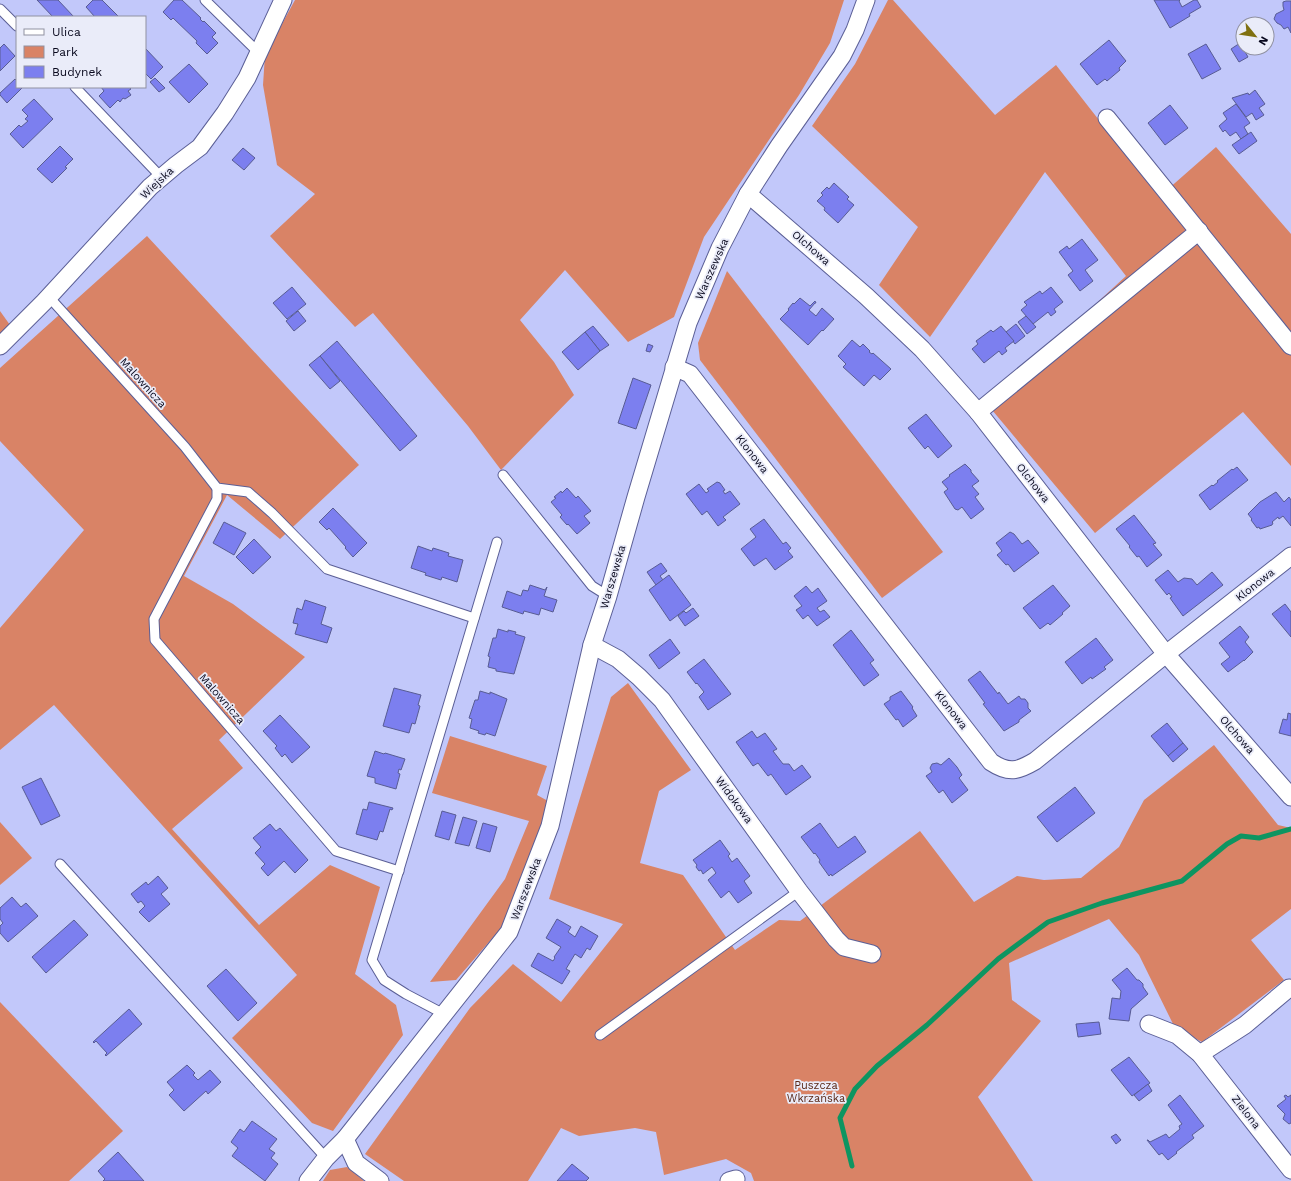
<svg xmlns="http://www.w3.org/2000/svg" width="1291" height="1181" font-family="'Work Sans',sans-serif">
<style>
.green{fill:#d98366}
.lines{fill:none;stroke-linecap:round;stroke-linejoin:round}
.stream{stroke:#0d9561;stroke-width:5}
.building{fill:#7c7fef;stroke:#585c93}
.service-casing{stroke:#5b5f96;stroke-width:11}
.minor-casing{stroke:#5b5f96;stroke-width:19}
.service{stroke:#fff;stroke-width:9}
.minor{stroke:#fff;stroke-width:17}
.labels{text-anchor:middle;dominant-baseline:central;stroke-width:3.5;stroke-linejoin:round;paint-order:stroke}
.street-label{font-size:11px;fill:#08081d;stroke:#eaecf9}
.park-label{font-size:11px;fill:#5a2817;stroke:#eaecf9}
</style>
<rect width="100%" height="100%" fill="#c2c8fa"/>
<g class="green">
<path d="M295,0h549l-14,43 -31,52 -95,142 -30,80 -46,25 -63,-72 -45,50 34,42 20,33 -73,75 -33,-44 -95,-113 -18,14 -85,-91 45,-42 -38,-29 -14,-80 2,-30z"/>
<path d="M888,0h5l102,115 61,-50 103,132 57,-50 75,87v232l-48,-54 -148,121 -108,-129 139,-128 -81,-104 -115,165 -51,-52 39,-58 -106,-101 43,-62z"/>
<path d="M147,236l212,229 -79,74 -53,-44 -43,81 49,28 72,53 -86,83 24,28 -71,61 87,96 71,-60 50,22 -25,87 41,31 7,30 -70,96 -21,-8 -80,-85 65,-63 -243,-270 -54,45v-122l84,-98 -84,-89v-73z"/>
<path d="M727,271l216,281 -61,46 -182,-238 -2,-17z"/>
<path d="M0,311l10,14 -10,10z"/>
<path d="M628,683l63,87 -32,21 -19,72 43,12 52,75 44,-30 21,1 120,-90 54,71 43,-26 27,4 37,-2 38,-31 25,-47 70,-55 64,80 13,3v81l-40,31 33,40 -82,62 -27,-14 -36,-73 -30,-36 -100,44 3,37 29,21 -63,76 55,84h-279l-3,-8 -25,-14 -62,16 -8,-43 -21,-4 -56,8 -18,-8 -33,53h-124l-39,-27 105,-146 43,-44 48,38 62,-78 -74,-25 62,-202z"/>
<path d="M450,736l97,30 -10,29 11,6 -14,50 -32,76 -46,53 -26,2 75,-103 24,-58 -97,-28z"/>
<path d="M0,822l32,36 -32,27z"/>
<path d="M0,1002l123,129 -54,50h-69z"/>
<path d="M347,1167l17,14h-41l7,-11z"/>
</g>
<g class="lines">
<path class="stream" d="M852,1166l-12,-48 15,-29 22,-23 50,-41 71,-66 50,-37 54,-19 80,-22 45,-37 14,-8 18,2 32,-9"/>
</g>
<g class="building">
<path d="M37,0h21l16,17h-21z"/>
<path d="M93,0h9l17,17h-24l-9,-10z"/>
<path d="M174,0h8l19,18 -1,1 3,3 1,-1 12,12 -4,4 6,6 -11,11 -11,-11 1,-2 -24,-23 -2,2 -8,-8z"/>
<path d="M1154,0h26l-1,1 3,6 12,-7h3l4,7 -12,7 1,2 -20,12z"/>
<path d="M1286,1h5v32l-3,-6 -4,2 -3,-4 -4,-2 -3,-4 2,-5 8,-4 -1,-4v-4z"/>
<path d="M1109,40l17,21 -7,7 1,2 -13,11 -2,-2 -8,6 -17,-21z"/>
<path d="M1240,43l8,14 -9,5 -8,-13z"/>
<path d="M4,44l11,12 -15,15v-23z"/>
<path d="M1206,44l15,25 -19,10 -14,-25z"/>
<path d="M145,48l18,19 -12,12 -6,-6z"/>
<path d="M189,64l19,20 -19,19 -20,-21z"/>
<path d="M155,78l10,10 -6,4 -9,-10z"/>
<path d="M15,79l2,2v6h6l-16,16 -7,-8v-2z"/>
<path d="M101,87h28l2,2 -3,2 3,4 -6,4 -2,-1 -3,4 -2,-2 -8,8 -11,-12 5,-5z"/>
<path d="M1255,90l10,14 -6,4 5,7 -8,5 -4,-7 -6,4 -14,-19 16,-5 1,2z"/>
<path d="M34,99l19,20 -30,29 -13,-14 9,-9 2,2 7,-6 -3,-2 3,-3 -6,-6z"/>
<path d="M1236,104l14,19 -6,4 4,7 -7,5 -5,-7 -6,4 -5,-6 -2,2 -4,-6 8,-7 -4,-6z"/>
<path d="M1170,105l18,23 -23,17 -17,-22z"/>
<path d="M1251,132l6,9 -18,13 -7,-9z"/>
<path d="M60,146l13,13 -8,8 2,1 -15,15 -15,-14z"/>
<path d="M243,148l12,10 -11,12 -12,-10z"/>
<path d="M834,183l15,14 -2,2 7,6 -16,18 -14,-13 1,-2 -8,-7 6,-6 -2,-2 6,-6 2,2z"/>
<path d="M1082,239l16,21 -13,10 8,11 -13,10 -12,-16 5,-4 -14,-19 8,-6 2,3z"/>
<path d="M292,287l14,17 -19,15 -14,-16z"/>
<path d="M1051,287l12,15 -9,7 2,3 -5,4 -3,-4 -15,12 -12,-14 6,-5 -3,-3 16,-11 2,3z"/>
<path d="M800,298l10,8 5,-5 1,2h-1l-6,7 7,6 6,-8 12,11 -11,12 -1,-1 -14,15 -28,-26 9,-9 -1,-1 5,-6 1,1z"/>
<path d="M298,311l8,10 -12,10 -8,-10z"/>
<path d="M1026,316l10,11 -9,7 -9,-12z"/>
<path d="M1016,324l9,12 -10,8 -9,-12z"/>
<path d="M593,326l16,19 -9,6 -15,-19z"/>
<path d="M1001,326l13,15 -9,7 2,3 -5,4 -3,-4 -15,12 -12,-14 6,-5 -2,-3 15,-11 2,2z"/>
<path d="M585,332l15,19 -22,19 -16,-18z"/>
<path d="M852,340l8,7 3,-3 7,7 -1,1 3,2 1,-1 18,16 -11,11 -6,-5 -10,11 -21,-19 3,-3 -8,-8z"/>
<path d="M337,341l80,95 -17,15 -80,-95z"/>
<path d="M648,344l5,2 -3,6 -4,-1z"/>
<path d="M320,356l20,25 -10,8 -21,-24z"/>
<path d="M633,378l18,7 -15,44 -18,-6z"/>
<path d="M926,414l26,32 -14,12 -10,-12 -3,3 -17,-21z"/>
<path d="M965,464l6,6v2l8,9 -7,5 7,8 -4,3 9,12 -13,10 -9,-12 -4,3 -3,-1 -11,-17 4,-3 -6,-7 8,-6 -1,-1z"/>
<path d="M1237,467l11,13 -38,30 -11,-15 13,-10 1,1 5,-4 -1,-1 15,-12 1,1z"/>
<path d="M717,482l3,1 5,7 -2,1 2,3 5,-3 10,13 -17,13 3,3 -8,6 -11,-15 -5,4 -16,-21 13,-10 7,9 3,-2 -2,-2z"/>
<path d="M567,488l9,10 2,-2 13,15 -7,5 6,7 -13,11 -9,-10 -1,1 -7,-8 2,-2 -11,-13 5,-4 -2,-1 7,-6 1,2z"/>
<path d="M1276,492l8,10 5,-5 2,3v26l-8,-10 -4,3 -1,-2 -6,5 1,1 -1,2 -12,4 -1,-2 -2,1 -6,-8 1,-1 -4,-5 12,-12z"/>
<path d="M333,508l34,35 -14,14 -8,-9 1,-1 -17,-19 -2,2 -8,-8z"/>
<path d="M1134,515l22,28 -3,1 9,11 -15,12 -8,-11 -2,1 -8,-10 1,-1 -14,-17z"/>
<path d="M764,519l19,25 3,-2 5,6 -3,3 5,6 -18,13 -9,-12 -12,8 -13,-17 15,-12 -6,-8z"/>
<path d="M224,522l22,11 -12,22 -21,-12z"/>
<path d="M1010,532l4,2 8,10 6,-4 11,13 -25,19 -6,-8 -2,1 -9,-10 5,-4 -6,-8z"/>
<path d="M254,539l17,18 -18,17 -17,-17z"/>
<path d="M418,546l14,5 1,-3 16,5 -1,3 15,4 -6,22 -15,-5 -1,3 -16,-5 1,-2 -15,-5z"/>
<path d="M661,563l6,8 -7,5 3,4 -7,5 -9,-13z"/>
<path d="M1168,570l10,12 6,-4 8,1 5,6 15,-13 11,13 -40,31 -13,-18 2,-1 -3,-4 -2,2 -12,-15z"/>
<path d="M669,575l22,30 -21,16 -21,-31z"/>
<path d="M530,585l15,5 2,-3 -3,9 13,4 -4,12 -12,-4 -2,7 -15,-4 -1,3 -21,-7 5,-16 14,5 2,-6 5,1z"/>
<path d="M1053,585l17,21 -8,7 1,1 -13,11 -2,-2 -8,6 -17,-21z"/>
<path d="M806,586l6,7 6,-5 9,13 -10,7 3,4 4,-2 6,7 -13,9 -9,-11 -5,4 -7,-9 6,-4 -8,-10z"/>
<path d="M305,600l21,7 -5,17 11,4 -5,15 -32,-9 3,-10 -5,-1 4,-15 5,2z"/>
<path d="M1285,604l6,8v25l-19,-23z"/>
<path d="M693,608l6,8 -14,10 -7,-10 6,-5 2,2z"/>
<path d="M1240,626l9,11 -4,5 8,10 -9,9v-1l-16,12 -7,-8 9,-7 -11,-14z"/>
<path d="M498,629l10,3v-2l8,2 -1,2 10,3 -11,37 -18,-3v-2l-8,-2 2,-10 -2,-1 5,-18h3z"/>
<path d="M851,630l23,30 -4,3 9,12 -15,11 -31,-41z"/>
<path d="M1096,638l17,22 -9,7 2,2 -14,10 -1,-2 -9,7 -17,-22z"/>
<path d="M670,639l10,14 -21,16 -10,-14z"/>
<path d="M704,659l27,35 -23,16 -9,-13 5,-5 -7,-9 -1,1 -9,-12z"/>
<path d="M980,671l18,23 1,-2 9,12 11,-8 2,3h4l3,4v5l3,3 -12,9v2l-15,9 -21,-27 2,-1 -17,-23z"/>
<path d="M394,688l27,7 -3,10 2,1 -5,18 -3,-1 -3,10 -26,-7z"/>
<path d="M480,691l10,3v-2l17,7 -12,37 -9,-3 -1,2 -7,-2 1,-2 -9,-3 2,-9 -3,-1 6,-18h3z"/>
<path d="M901,691l12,16 -1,1 5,8 -14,11 -5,-8 -2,1 -12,-16 6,-4v-3z"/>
<path d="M1288,713l3,1v22l-12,-3 4,-14 4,1z"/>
<path d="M280,715l30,32 -18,16 -7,-9 -3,3 -7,-9 2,-2 -14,-15z"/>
<path d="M1167,723l16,20 -15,13 -17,-20z"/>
<path d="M752,731l5,7 8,-5 12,16 -4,2 10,13h6l5,7 8,-6 9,12 -25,18 -15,-21 -3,2 -10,-13 -5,3 -17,-24z"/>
<path d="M1183,743l5,6 -15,13 -5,-6z"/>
<path d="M375,751l9,3 1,-1 20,6 -4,11 -2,-1 -1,4 2,1 -4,15 -21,-6v-5l-8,-2z"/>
<path d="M949,758l8,9 5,8 -3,3 9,12 -16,13 -9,-13 -4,3 -13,-17 6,-4 -2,-4 2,-4 5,-1 4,2z"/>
<path d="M41,778l19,38 -19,9 -19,-38z"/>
<path d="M1075,787l20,26 -38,29 -20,-25z"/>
<path d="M369,802l24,6 -1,2 -2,-1 -7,23 -3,-1 -3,9 -21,-6 7,-25 4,1z"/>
<path d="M442,811l14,4 -7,25 -14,-4z"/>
<path d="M463,817l14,4 -8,25 -14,-3z"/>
<path d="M483,823l14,4 -7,25 -14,-4z"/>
<path d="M820,823l18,25 17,-12 11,16 -34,24 -1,-2 -2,2 -10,-14 1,-2 -5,-7 -1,1 -13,-17z"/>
<path d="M270,824l6,7 4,-3 28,32 -13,13 -11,-12 -16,15 -7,-8 4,-4 -10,-11 6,-6 -8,-9z"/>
<path d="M720,840l10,14 -2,2 4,6 5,-4 13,18 -6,5 8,12 -14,10 -9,-12 -8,7 -13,-18 8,-7 -4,-6 -9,7 -2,-4 -2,1 -3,-4 1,-2 -4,-5z"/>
<path d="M158,876l10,12 -7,6 9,10 -21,18 -10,-10 6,-6 -4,-5 -3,2 -7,-9 15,-12 2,3z"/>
<path d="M12,897l9,10 5,-4 12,13 -30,26 -8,-9v-7l3,-3 -3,-4v-11z"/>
<path d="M557,919l14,8 -3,5 7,5 6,-11 17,10 -8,14 -3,-2 -6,10 -6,-4 -9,15 4,2 -8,13 -31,-18 7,-13 15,8 2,-3 -1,-1 7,-10 -15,-9z"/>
<path d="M74,920l14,15 -42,38 -14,-16z"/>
<path d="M1127,968l10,12h2l4,4v3l5,7 -17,15 -2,12 -20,-2 3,-21 8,1 1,-8 -9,-11z"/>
<path d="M226,969l31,34 -19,18 -31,-35z"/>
<path d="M129,1009l13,15 -36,32 -1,-1 2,-2 -11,-12 -2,2 -1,-1z"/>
<path d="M1099,1022l2,12 -23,3 -2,-13z"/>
<path d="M1129,1057l21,26 -18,13 -21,-26z"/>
<path d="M187,1065l8,8 -2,2 5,5 12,-10 11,12 -13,12 -2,-3 -22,20 -15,-16 5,-5 -7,-8z"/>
<path d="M1148,1084l4,7 -13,10 -5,-6z"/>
<path d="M1180,1095l24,31 -12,9 2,3 -18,14 1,1 -9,7 -6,-7 -3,2 -12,-15h1l2,2 16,-8 3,4 11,-9 -1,-3 3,-2 -14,-19z"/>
<path d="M1286,1095l2,2 3,-2v28l-2,1 -6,-5 2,-5 -8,-8 9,-7 -2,-3z"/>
<path d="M252,1121l25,18 -8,10 6,4 -4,5 7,6 -13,17 -33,-25 6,-8 -7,-6 9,-13 4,3z"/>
<path d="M1116,1134l5,6 -5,4 -5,-7z"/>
<path d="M118,1152l26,29h-41l2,-2 -7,-8z"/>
<path d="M572,1164l17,14 -3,3h-29z"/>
</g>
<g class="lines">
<defs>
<g id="service">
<path d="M205,0l54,53"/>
<path d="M0,9l17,17"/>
<path d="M75,87l86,90"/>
<path d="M49,297l136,150 32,41 31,4 24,21 55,56 147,49"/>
<path d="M503,475l89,111 16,10"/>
<path d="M217,488v11l-63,120 1,21 181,211 63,20"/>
<path d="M60,864l266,294"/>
<path d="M444,1014l-38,-20 -22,-14 -12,-20 125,-418"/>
<path d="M600,1035l199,-144"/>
</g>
<g id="minor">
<path d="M1107,118l184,228"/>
<path d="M748,194l118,102 56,53 56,63 188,242 125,143"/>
<path d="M0,346l44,-44 106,-115 26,-22 24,-18 25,-34 22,-35 36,-78"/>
<path d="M674,367l16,7 301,388c18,12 27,9 44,-1l131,-107 125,-98"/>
<path d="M978,412l221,-181"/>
<path d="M592,645l26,14 21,18 23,23 137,191 37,48 8,8 28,7"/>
<path d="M1149,1024l28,11 23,19 91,116"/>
<path d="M1200,1054l45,-29 44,-37"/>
<path d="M345,1139l11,24 24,18"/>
<path d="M308,1181l18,-23 19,-19 164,-207 41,-106 42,-181 16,-49 28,-99 52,-174 32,-75 28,-54 31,-48 63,-90 13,-26 11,-30"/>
<path d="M729,1181l7,-2"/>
</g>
</defs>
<use href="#service" class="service-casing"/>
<use href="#minor" class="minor-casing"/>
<use href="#service" class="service"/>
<use href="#minor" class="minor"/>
</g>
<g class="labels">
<g class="street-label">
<text transform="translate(157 183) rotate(-43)">Wiejska</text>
<text transform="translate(811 248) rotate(41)">Olchowa</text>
<text transform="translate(712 269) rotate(-66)">Warszewska</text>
<text transform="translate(143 383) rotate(48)">Malownicza</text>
<text transform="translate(752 454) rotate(52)">Klonowa</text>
<text transform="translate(1033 483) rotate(52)">Olchowa</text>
<text transform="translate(613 577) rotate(-74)">Warszewska</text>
<text transform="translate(1255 585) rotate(-38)">Klonowa</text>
<text transform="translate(222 699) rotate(49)">Malownicza</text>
<text transform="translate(951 710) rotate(52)">Klonowa</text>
<text transform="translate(1237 735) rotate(49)">Olchowa</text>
<text transform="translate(734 800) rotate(54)">Widokowa</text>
<text transform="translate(526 889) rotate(-69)">Warszewska</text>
<text transform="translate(1246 1112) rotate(52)">Zielona</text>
</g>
<g class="park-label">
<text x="816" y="1085">Puszcza<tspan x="816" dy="13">Wkrzańska</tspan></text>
</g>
</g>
<rect x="16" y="16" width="130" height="72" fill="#eaecf9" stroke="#9091a1"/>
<rect x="24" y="29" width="20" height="6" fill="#ffffff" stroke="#9091a1"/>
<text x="52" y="36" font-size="12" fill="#08081d">Ulica</text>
<rect x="24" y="46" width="20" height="12" fill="#d98366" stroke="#9091a1"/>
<text x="52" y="56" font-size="12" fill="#08081d">Park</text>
<rect x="24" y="66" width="20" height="12" fill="#7c7fef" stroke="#9091a1"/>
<text x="52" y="76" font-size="12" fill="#08081d">Budynek</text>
<g transform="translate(1255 36) rotate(120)"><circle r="19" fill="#eaecf9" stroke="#9091a1"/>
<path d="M0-3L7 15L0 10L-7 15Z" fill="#807111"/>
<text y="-6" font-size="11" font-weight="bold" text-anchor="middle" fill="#08081d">N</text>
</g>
</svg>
